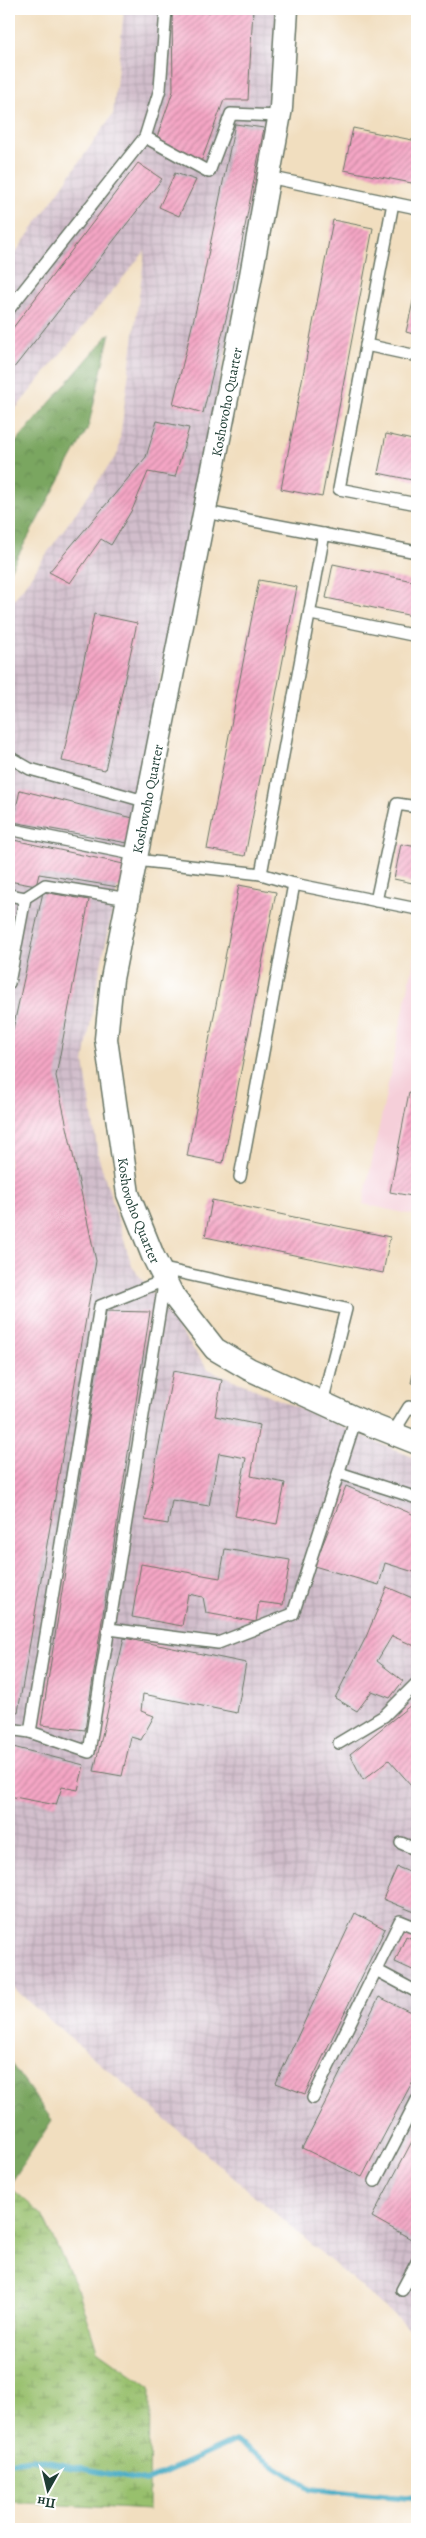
<svg xmlns="http://www.w3.org/2000/svg" width="426" height="2538" font-family="Alegreya,serif">
<style>
.built{fill:#f5cfd9}
.industrial{fill:url(#industrial-grid)}
.forest{fill:url(#forest-crowns);stroke:#4c724a}
.wetland{fill:url(#wetland-marsh);stroke:#5c7e50}
.lines{fill:none;stroke-linecap:round;stroke-linejoin:round}
.stream{stroke:#41a8c1;stroke-width:5.5}
.building{fill:url(#building-hatch)}
.service-casing{stroke:#687565;stroke-width:14}
.minor-casing{stroke:#687565;stroke-width:25}
.service{stroke:#fff;stroke-width:11}
.minor{stroke:#fff;stroke-width:22}
.labels{text-anchor:middle;dominant-baseline:central;stroke-width:4.5;stroke-linejoin:round;paint-order:stroke}
.street-label{font-size:14px;fill:#1f3d34;stroke:#fff}
</style>
<defs>
<pattern id="industrial-grid" width="8" height="8" patternUnits="userSpaceOnUse" patternTransform="scale(1.25)"><rect width="8" height="8" fill="#d1bdcb"/><path d="M0 4h8M4 0v8" fill="none" stroke="#b3a3af"/></pattern>
<pattern id="forest-crowns" width="20" height="18" patternUnits="userSpaceOnUse" patternTransform="scale(1.25)"><rect width="20" height="18" fill="#7aa660"/><path d="M2 6a3 3 0 1 1 6 0M12 15a3 3 0 1 1 6 0" fill="none" stroke="#638850"/></pattern>
<pattern id="wetland-marsh" width="20" height="14" patternUnits="userSpaceOnUse" patternTransform="scale(1.25)"><rect width="20" height="14" fill="#98c06d"/><path d="M1 5h8M5 5V1M11 12h8M15 12V8" fill="none" stroke="#7b9d5a"/></pattern>
<pattern id="building-hatch" width="6" height="6" patternUnits="userSpaceOnUse" patternTransform="scale(1.25)"><rect width="6" height="6" fill="#f5a6c5"/><path d="M-1 1l2-2M0 6l6-6M5 7l2-2" fill="none" stroke="#c688a1"/></pattern>
</defs>
<rect width="100%" height="100%" fill="#fff"/>
<filter id="ink" filterUnits="userSpaceOnUse"><feTurbulence type="fractalNoise" baseFrequency=".02" numOctaves="2"/><feDisplacementMap in="SourceGraphic" scale="10" xChannelSelector="R" yChannelSelector="G"/><feConvolveMatrix kernelMatrix="1 2 1 2 8 2 1 2 1" color-interpolation-filters="sRGB"/></filter>
<filter id="wash" filterUnits="userSpaceOnUse"><feTurbulence type="fractalNoise" baseFrequency=".0096" numOctaves="4" result="noise"/><feDisplacementMap in="SourceGraphic" scale="20" xChannelSelector="R" yChannelSelector="G"/><feGaussianBlur stdDeviation="1.12" result="paint"/><feColorMatrix in="noise" values="0 0 0 0 0 0 0 0 0 0 0 0 0 0 0 0 0 1.4 0 .05"/><feComposite in="paint" operator="in"/></filter>
<g filter="url(#wash)">
<rect width="100%" height="100%" fill="#f1debf"/>
<path class="built" d="M417,946v270l-54,-12z"/>
<path class="industrial" d="M124,9h153l-3,99 -135,679 -42,197 -13,78 14,93 34,111 76,103 209,90v876l-400,-343 -8,-11v-1374l109,-154 27,-202 -136,166v-155l104,-148z"/>
<g class="forest">
<path d="M110,333l-22,95 -79,144v-122z"/>
<path d="M9,2061l43,59 -43,66z"/>
</g>
<path class="wetland" d="M9,2186l33,29 37,77 18,58 53,38 -1,122 -140,-8z"/>
<g class="lines">
<path class="stream" d="M9,2462l23,-3 114,22 89,-40 76,48 106,10"/>
</g>
<g id="blocks">
<g class="building">
<path d="M211,9h42l-5,91h-24l-23,62 -45,-22 17,-49 -1,-77 38,-2z"/>
<path d="M235,124l29,4 -32,166 -29,119 -30,-9 28,-115z"/>
<path d="M353,128l64,13v43l-73,-14z"/>
<path d="M138,163l24,16 -153,195v-41z"/>
<path d="M175,173l21,7 -17,36 -20,-9z"/>
<path d="M333,220l40,8 -51,269 -41,-8z"/>
<path d="M415,293l2,1v41l-11,-3z"/>
<path d="M157,421l32,7 -14,49 -27,-5 -15,36 -22,37 -10,-6 -31,44 -21,-11 97,-115z"/>
<path d="M386,434l31,7v40l-39,-8z"/>
<path d="M333,564l84,18v35l-91,-19z"/>
<path d="M259,580l38,7 -52,269 -38,-7z"/>
<path d="M94,614l43,9 -32,147 -43,-9z"/>
<path d="M20,790l117,29 -4,25 -120,-22z"/>
<path d="M9,839l119,26 -4,23 -85,-14 -3,12 -27,-5z"/>
<path d="M401,844l16,3v37l-23,-5z"/>
<path d="M239,885l37,7 -53,271 -36,-7z"/>
<path d="M43,892l46,8 -33,176 40,185 -78,451 -9,-1v-664z"/>
<path d="M416,1055h1v14l-3,-1z"/>
<path d="M409,1092l8,2v103l-27,-5z"/>
<path d="M212,1200l178,37 -7,36 -178,-36z"/>
<path d="M106,1311l44,1 -65,418 -44,-5z"/>
<path d="M416,1359h1v25l-6,-1z"/>
<path d="M173,1371l49,9 -7,36 45,9 -9,51 34,7 -8,41 -42,-8 11,-58 -27,-5 -10,53 -37,-6 -4,24 -23,-4z"/>
<path d="M346,1486l71,30v57l-32,-10 -6,22 -65,-19z"/>
<path d="M225,1549l65,11 -7,45 -24,-3 -3,20 -50,-9 -3,-16 -15,-3 -6,32 -50,-9 9,-53 79,14z"/>
<path d="M387,1587l30,13v47l-25,-11 -15,25 26,20 -13,17 -18,-7 -15,20 -22,-13 31,-61z"/>
<path d="M124,1638l122,25 -9,50 -94,-19 -2,17 13,5 -13,24 -10,-3 -9,39 -28,-5z"/>
<path d="M417,1700v79l-6,6 -22,-25 -26,20 -13,-26z"/>
<path d="M9,1746l75,19 -6,25 -16,-3 -6,18 -47,-9z"/>
<path d="M397,1867l20,8v38l-34,-14z"/>
<path d="M355,1913l30,16 -80,165 -29,-11z"/>
<path d="M406,1936l11,5v31l-22,-10z"/>
<path d="M379,1997l38,18v58l-55,104 -60,-29z"/>
<path d="M417,2132v96l-6,11 -39,-22z"/>
</g>
</g>
</g>
<g filter="url(#ink)">
<use href="#blocks" fill-opacity="0" stroke="#687565" stroke-width="1"/>
<g class="lines">
<defs>
<g id="service">
<path d="M145,137l64,35 22,-58 48,2"/>
<path d="M268,177l149,31"/>
<path d="M393,203l-54,286 78,15"/>
<path d="M9,309l136,-172 15,-48 6,-80"/>
<path d="M366,345l51,11"/>
<path d="M206,512l211,40"/>
<path d="M311,614l106,22"/>
<path d="M9,757l21,12 118,33"/>
<path d="M9,829l128,26"/>
<path d="M136,860l125,14 63,-340"/>
<path d="M261,874l33,10 123,25"/>
<path d="M9,895l16,3"/>
<path d="M376,901l21,-97 20,3"/>
<path d="M9,983l16,-85 20,-13 83,14"/>
<path d="M240,1177l54,-293"/>
<path d="M159,1268l187,41 -24,94"/>
<path d="M393,1433l16,-26 8,2"/>
<path d="M339,1473l78,25"/>
<path d="M109,1629l109,14 75,-29 63,-196"/>
<path d="M9,1729l21,3 70,-426 65,-26"/>
<path d="M30,1732l59,20 75,-468"/>
<path d="M339,1743l45,-27 33,-33"/>
<path d="M401,1843l16,7"/>
<path d="M376,1970l41,22"/>
<path d="M313,2098l87,-177 17,7"/>
<path d="M375,2181l42,-81"/>
<path d="M402,2290l15,-28"/>
</g>
<g id="minor">
<path id="s1" d="M287,9l-6,99 -33,184 -136,687 -6,60 22,155 25,62 19,38 43,55 34,20 115,53 53,21"/>
</g>
</defs>
<use href="#service" class="service-casing"/>
<use href="#minor" class="minor-casing"/>
<use href="#service" class="service"/>
<use href="#minor" class="minor"/>
</g>
</g>
<g class="labels">
<g class="street-label">
<text transform="translate(227 402) rotate(-79)">Koshovoho Quarter</text>
<text transform="translate(148 799) rotate(-79)">Koshovoho Quarter</text>
<text stroke="none"><textPath href="#s1" startOffset="1222">Koshovoho Quarter</textPath></text>
</g>
</g>
<rect width="426" height="2538" fill="none" stroke="#fff" stroke-width="30"/>
<g transform="translate(48 2490) rotate(188)" stroke="#ffffff" stroke-width="4" paint-order="stroke">
<path d="M0-4L9 19L0 12L-9 19Z" fill="#1f3d34"/>
<text y="-8" font-size="14" font-weight="bold" text-anchor="middle" fill="#1f3d34">Пн</text>
</g>
</svg>
